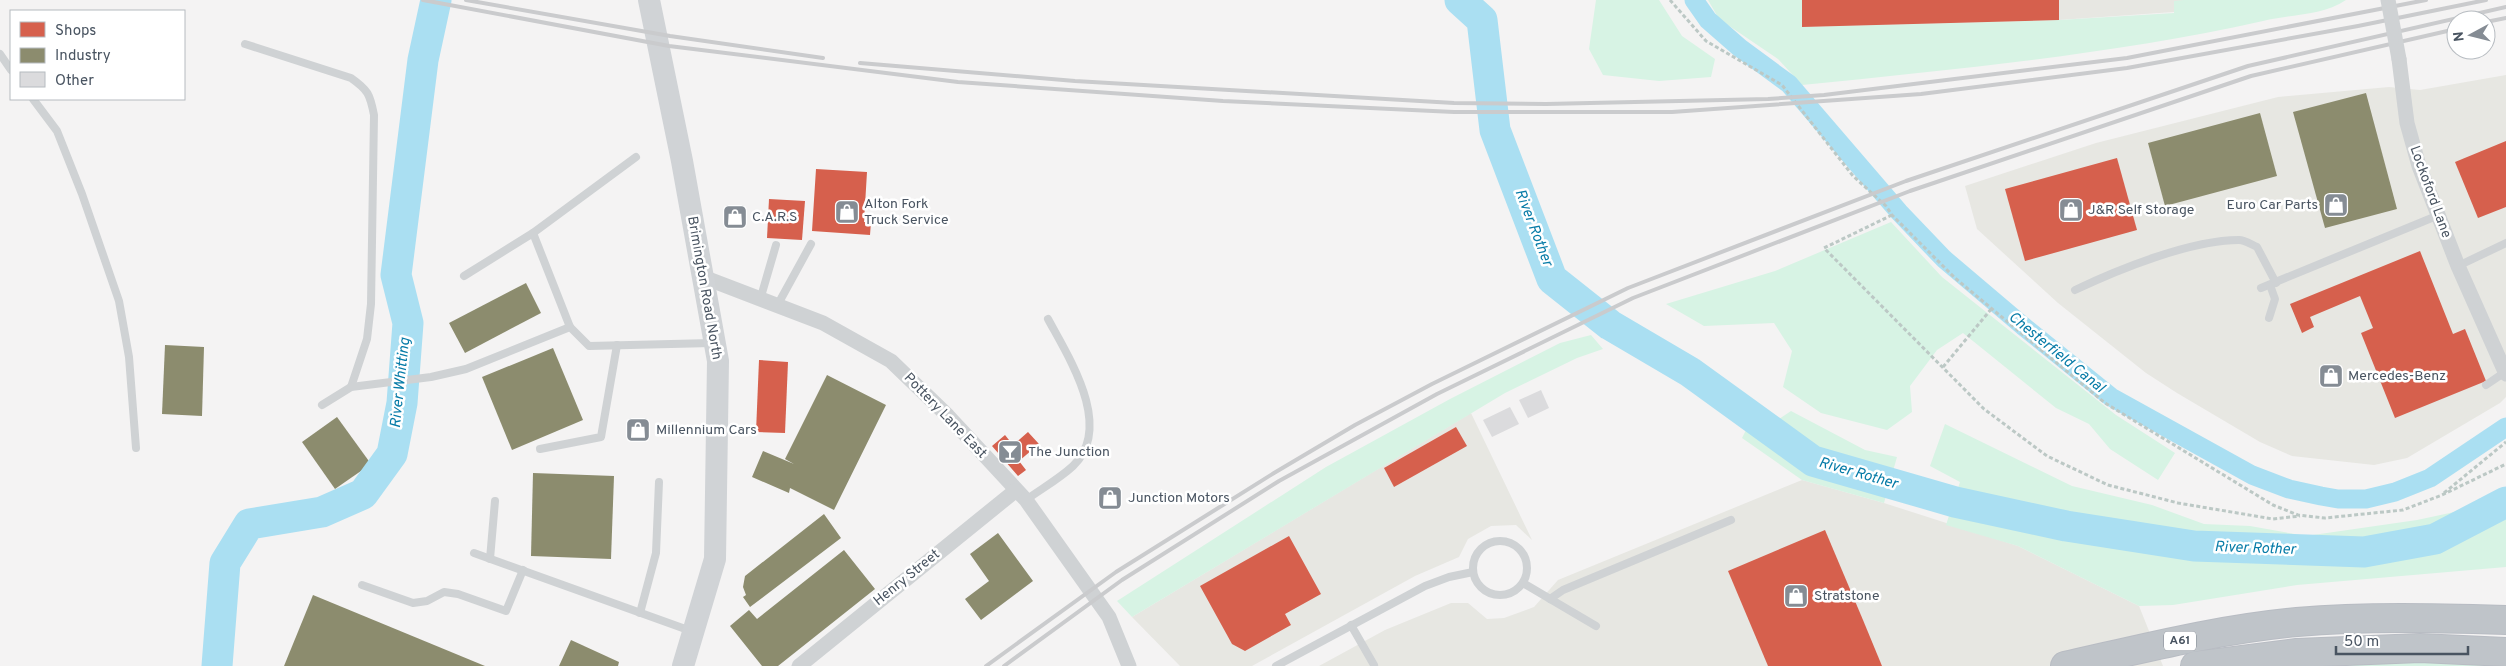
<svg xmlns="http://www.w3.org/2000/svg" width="2506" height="666" font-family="Overpass,sans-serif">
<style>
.commercial{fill:#e7e7e2}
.green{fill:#d7f3e4}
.shops{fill:#d6604d}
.industry{fill:#8c8c6e}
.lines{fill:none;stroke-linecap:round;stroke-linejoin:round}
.canal{stroke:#aadff2;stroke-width:19}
.river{stroke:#aadff2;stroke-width:31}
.building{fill:#dbdbdd}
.highway-casing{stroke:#b8bcc3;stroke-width:30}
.path{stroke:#bcc8c5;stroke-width:3;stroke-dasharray:4 2.5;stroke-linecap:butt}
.lane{stroke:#cfd2d4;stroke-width:8}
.street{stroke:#cfd2d4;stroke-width:15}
.secondary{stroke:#d0d3d6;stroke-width:22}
.highway{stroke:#bfc4c9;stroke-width:28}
.rail{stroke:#cacbcd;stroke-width:4}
.street-bridge{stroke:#cfd2d4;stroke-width:15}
.labels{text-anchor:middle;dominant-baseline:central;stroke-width:5;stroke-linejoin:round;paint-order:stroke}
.shield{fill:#fff;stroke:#808790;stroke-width:1}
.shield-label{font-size:12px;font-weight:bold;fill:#495461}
.street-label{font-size:14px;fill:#495461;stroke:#fff}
.poi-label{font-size:14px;fill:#495461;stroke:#fff;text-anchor:start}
.water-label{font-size:15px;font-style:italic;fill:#067ba7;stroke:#fff}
</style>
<rect width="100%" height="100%" fill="#f4f3f3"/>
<g class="commercial">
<path d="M1802,0h544l-287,20 -257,7z"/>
<path d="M2506,75v322l-6,6 -93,55 -33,7 -82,-9 -32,-14 -83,-49 -31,-20 -88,-70 -81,-74 -12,-43 131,-43 182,-46 111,-10 31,3z"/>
<path d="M1471,413l61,127 -16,-15 -25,1 -23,13 -9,18 -44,19 -163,90h-72l-48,-49z"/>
<path d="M1802,480l82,23 134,43 121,60 24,60h-844l66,-36 66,-27h17l19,16 17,-1 30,-11 24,-27z"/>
</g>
<g class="green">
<path d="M1596,0h63l23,36 33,23 -4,18 -52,4 -56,-6 -14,-26z"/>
<path d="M1708,0h94l1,27 256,-7 115,-7v-12l10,-1h162c-24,16 -55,14 -83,21 -152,34 -307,48 -461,64l-24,-26 -59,-40z"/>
<path d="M1891,222l51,55 174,138 59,38 -17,27 -48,-31 -21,-25 -33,-16 -93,-75 -26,17 -27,36 2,26 -25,18 -66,-17 -38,-26 9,-36 -18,-28 -70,3 -38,-22 109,-33z"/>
<path d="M1591,335l12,14 -26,9 -72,35 -373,224 -15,-16 209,-134 124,-68 110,-56z"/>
<path d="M1756,410l23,9 12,-8 74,39 32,7 -13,46 -82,-23 -60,-42z"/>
<path d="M1945,424l127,62 80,19 52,19 46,2 56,10 111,-16 89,-19v66l-209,18 -124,20 -34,1 -121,-60 -72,-21 14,-43 -30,-16z"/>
<path d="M2437,660l69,6h-210z"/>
</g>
<g class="shops">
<path d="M1802,0h257v20l-257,7z"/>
<path d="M2506,141v66l-28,11 -23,-56z"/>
<path d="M2117,158l20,72 -112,31 -20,-72z"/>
<path d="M816,169l51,3 -3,50h7l-1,13 -58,-4z"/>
<path d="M769,199l36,2 -3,39 -35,-2z"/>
<path d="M2420,251l33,83 12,-5 21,52 -91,37 -34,-85 12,-5 -13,-32 -50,21 4,10 -12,6 -12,-29z"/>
<path d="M759,360l29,2 -3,71 -29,-1z"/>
<path d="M1456,427l11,19 -73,41 -10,-19z"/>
<path d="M1028,432l11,12 -20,17 7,9 -8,6 -26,-30 13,-11 8,10z"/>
<path d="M1825,530l38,90 19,46h-114l-40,-95z"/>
<path d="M1289,536l32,58 -36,20 6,11 -46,26 -13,-7 -32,-58z"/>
</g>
<g class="industry">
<path d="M2366,93l31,116 -72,19 -32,-116z"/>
<path d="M2260,113l17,63 -112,30 -17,-63z"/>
<path d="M526,283l15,30 -76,40 -16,-30z"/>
<path d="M165,345l39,2 -2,69 -40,-2z"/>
<path d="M553,348l30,72 -71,30 -30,-73z"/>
<path d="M827,375l59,30 -52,105 -44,-22 -1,5 -37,-16 11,-26 31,13 -9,-5z"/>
<path d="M337,417l34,47 -36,25 -33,-47z"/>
<path d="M533,473l81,3 -3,83 -80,-3z"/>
<path d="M824,514l17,24 -91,69 -7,-10 3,-2 -3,-8 2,-11z"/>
<path d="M998,533l35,48 -52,39 -16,-21 24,-18 -19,-27z"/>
<path d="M844,550l31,39 -97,77h-16l-32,-40 19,-16 8,9z"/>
<path d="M313,595l172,71h-201z"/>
<path d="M571,640l48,22 -1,4h-59z"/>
</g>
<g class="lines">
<path class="canal" d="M1694,0l14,20 32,28 49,36 110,128 45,47 79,67 88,71 141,78 37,14 32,7 17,3h28l29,-7 35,-14 76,-51"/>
<g class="river">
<path d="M1460,0l22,20 13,110 57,149 58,46 80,47 123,89 142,41 111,24 128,20 170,6 71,-13 71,-37"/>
<path d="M217,666l8,-103 24,-39 73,-12 41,-18 29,-40 10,-51 6,-80 -12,-48 27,-215 13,-60"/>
</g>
</g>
<g class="building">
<path d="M1541,390l8,18 -21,10 -9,-18z"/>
<path d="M1510,407l9,17 -27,13 -9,-17z"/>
</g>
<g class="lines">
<defs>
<g id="highway">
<path d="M2065,666c76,-17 154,-37 232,-44 69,-6 139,-4 209,-2"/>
<path d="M2195,666l102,-13 123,-5 86,4"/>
</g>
</defs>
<use href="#highway" class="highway-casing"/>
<g class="path">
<path d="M1670,0l36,41 76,44 71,91 33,30 6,9 63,63 150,125 168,102 25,10 27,3 78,-8 39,-15 64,-31"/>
<path d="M1892,215l-68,33 160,161 63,47 61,29 70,18 95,16 27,-3"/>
<path d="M1943,367l49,-59"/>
<path d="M2444,493l62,-51"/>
</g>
<g class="lane">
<path d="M245,44l106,34c17,12 19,16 23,37l-3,189 -4,35 -16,48"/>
<path d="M0,54l11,16"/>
<path d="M33,99l24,32 25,63 37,107 10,56 7,91"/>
<path d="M533,233l103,-76"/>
<path d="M2458,266l48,-23"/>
<path d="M464,276l69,-43 37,94"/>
<path d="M2261,288l178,-73"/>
<path d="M2075,290c44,-21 116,-50 164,-50 6,0 13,5 18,7l19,36"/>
<path d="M760,300l16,-55"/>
<path d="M777,306l34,-62"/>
<path d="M2269,318l6,-19 -5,-14"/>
<path d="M2486,385l19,-13"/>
<path d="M322,405l29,-18 80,-10 35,-8 104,-42 19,19 123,-3"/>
<path d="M540,449l61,-12 16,-92"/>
<path d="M1026,500c15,-11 33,-21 47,-34 41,-39 -4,-108 -25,-147"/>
<circle cx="1500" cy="568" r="27"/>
<path d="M474,553l217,78"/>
<path d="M490,559l5,-58"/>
<path d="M1523,583l73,43"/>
<path d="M362,585l51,18 14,-2 17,-9 14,2 48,17 17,-41"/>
<path d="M1550,599l13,-9 168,-70"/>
<path d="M640,613l16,-60 3,-71"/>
<path d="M1351,625l23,40"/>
<path d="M1276,666l149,-80 24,-9 24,-5"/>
</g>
<g class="street">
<path d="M2399,59l8,64 12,43 39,100 48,108"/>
<path d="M703,277l120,46 68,38 57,55 78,84 83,117 20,49"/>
<path d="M799,666l216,-175"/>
</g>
<path class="secondary" d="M649,0l33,161 36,200 -3,198 -32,107"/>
<use href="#highway" class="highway"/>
<g class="rail">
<path d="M423,0l246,46 289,36 265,19 231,11h218l249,-18 206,-26 231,-42 128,-26"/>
<path d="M466,0l204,36 153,22"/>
<path d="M2486,22l20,-4"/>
<path d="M860,63l215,18 379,22 92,1 222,-5 56,-4 303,-37 299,-58"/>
<path d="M986,666l130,-94 158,-99 81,-48 77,-41 196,-96 278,-107 342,-115 258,-59"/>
<path d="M1004,666l118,-86 157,-99 158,-87 196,-96 277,-107 341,-115 205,-47"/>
</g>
<path class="street-bridge" d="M2388,0l11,59"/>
</g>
<defs>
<symbol id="shop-square" viewBox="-11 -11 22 22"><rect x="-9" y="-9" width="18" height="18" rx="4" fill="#858c94" stroke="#fff"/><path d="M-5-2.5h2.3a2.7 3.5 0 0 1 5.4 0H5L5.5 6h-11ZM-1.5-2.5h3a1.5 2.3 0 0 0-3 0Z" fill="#fff"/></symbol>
<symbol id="bar-square" viewBox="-11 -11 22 22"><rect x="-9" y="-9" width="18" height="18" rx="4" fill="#858c94" stroke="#fff"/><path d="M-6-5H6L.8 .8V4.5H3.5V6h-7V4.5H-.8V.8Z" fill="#fff"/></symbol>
</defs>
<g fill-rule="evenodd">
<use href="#shop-square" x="2322" y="191" width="28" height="28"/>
<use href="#shop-square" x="2057" y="196" width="28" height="28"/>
<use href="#shop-square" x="833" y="198" width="28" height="28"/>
<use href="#shop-square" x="721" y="203" width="28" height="28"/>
<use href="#shop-square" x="2317" y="362" width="28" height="28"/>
<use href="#shop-square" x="624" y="416" width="28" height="28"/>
<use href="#bar-square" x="996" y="438" width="28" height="28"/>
<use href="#shop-square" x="1096" y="484" width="28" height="28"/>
<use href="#shop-square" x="1782" y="582" width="28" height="28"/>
</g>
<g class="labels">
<rect class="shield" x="2164" y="631.5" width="32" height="19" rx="4"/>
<g class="shield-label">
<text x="2180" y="641">A61</text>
</g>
<g class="street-label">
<text transform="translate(2430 192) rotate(70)">Lockoford Lane</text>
<text transform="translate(704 288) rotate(80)">Brimington Road North</text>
<text transform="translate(945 416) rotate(46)">Pottery Lane East</text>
<text transform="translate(907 578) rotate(-39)">Henry Street</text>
</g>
<g class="poi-label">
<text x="864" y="204">Alton Fork<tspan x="864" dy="16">Truck Service</tspan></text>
<text x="2318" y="205" text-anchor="end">Euro Car Parts</text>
<text x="2088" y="210">J&amp;R Self Storage</text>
<text x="752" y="217">C.A.R.S</text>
<text x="2348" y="376">Mercedes-Benz</text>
<text x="656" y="430">Millennium Cars</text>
<text x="1028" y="452">The Junction</text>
<text x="1128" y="498">Junction Motors</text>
<text x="1814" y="596">Stratstone</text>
</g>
<g class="water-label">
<text transform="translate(1533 228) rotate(69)">River Rother</text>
<text transform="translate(2056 353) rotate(39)">Chesterfield Canal</text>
<text transform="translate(401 383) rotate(-84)">River Whitting</text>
<text transform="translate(1858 474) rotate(16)">River Rother</text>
<text transform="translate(2255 549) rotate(2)">River Rother</text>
</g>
</g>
<rect x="10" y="10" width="175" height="90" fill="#ffffff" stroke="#b6bbc0"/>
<rect x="20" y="22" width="25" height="15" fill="#d6604d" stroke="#b6bbc0"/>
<text x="55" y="35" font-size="15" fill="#495461">Shops</text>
<rect x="20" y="48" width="25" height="15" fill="#8c8c6e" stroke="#b6bbc0"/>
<text x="55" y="60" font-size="15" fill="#495461">Industry</text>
<rect x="20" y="72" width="25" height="15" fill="#dbdbdd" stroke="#b6bbc0"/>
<text x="55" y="85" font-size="15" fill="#495461">Other</text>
<g transform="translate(2471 35) rotate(263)"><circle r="24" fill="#ffffff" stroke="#b6bbc0"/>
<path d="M0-4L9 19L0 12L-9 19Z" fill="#858c94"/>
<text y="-8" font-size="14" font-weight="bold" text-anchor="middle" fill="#495461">N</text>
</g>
<path d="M2336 646v8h132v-8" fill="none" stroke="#495461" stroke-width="2.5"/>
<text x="2344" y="646" font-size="15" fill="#495461" stroke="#ffffff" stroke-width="4" paint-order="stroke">50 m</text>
</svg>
